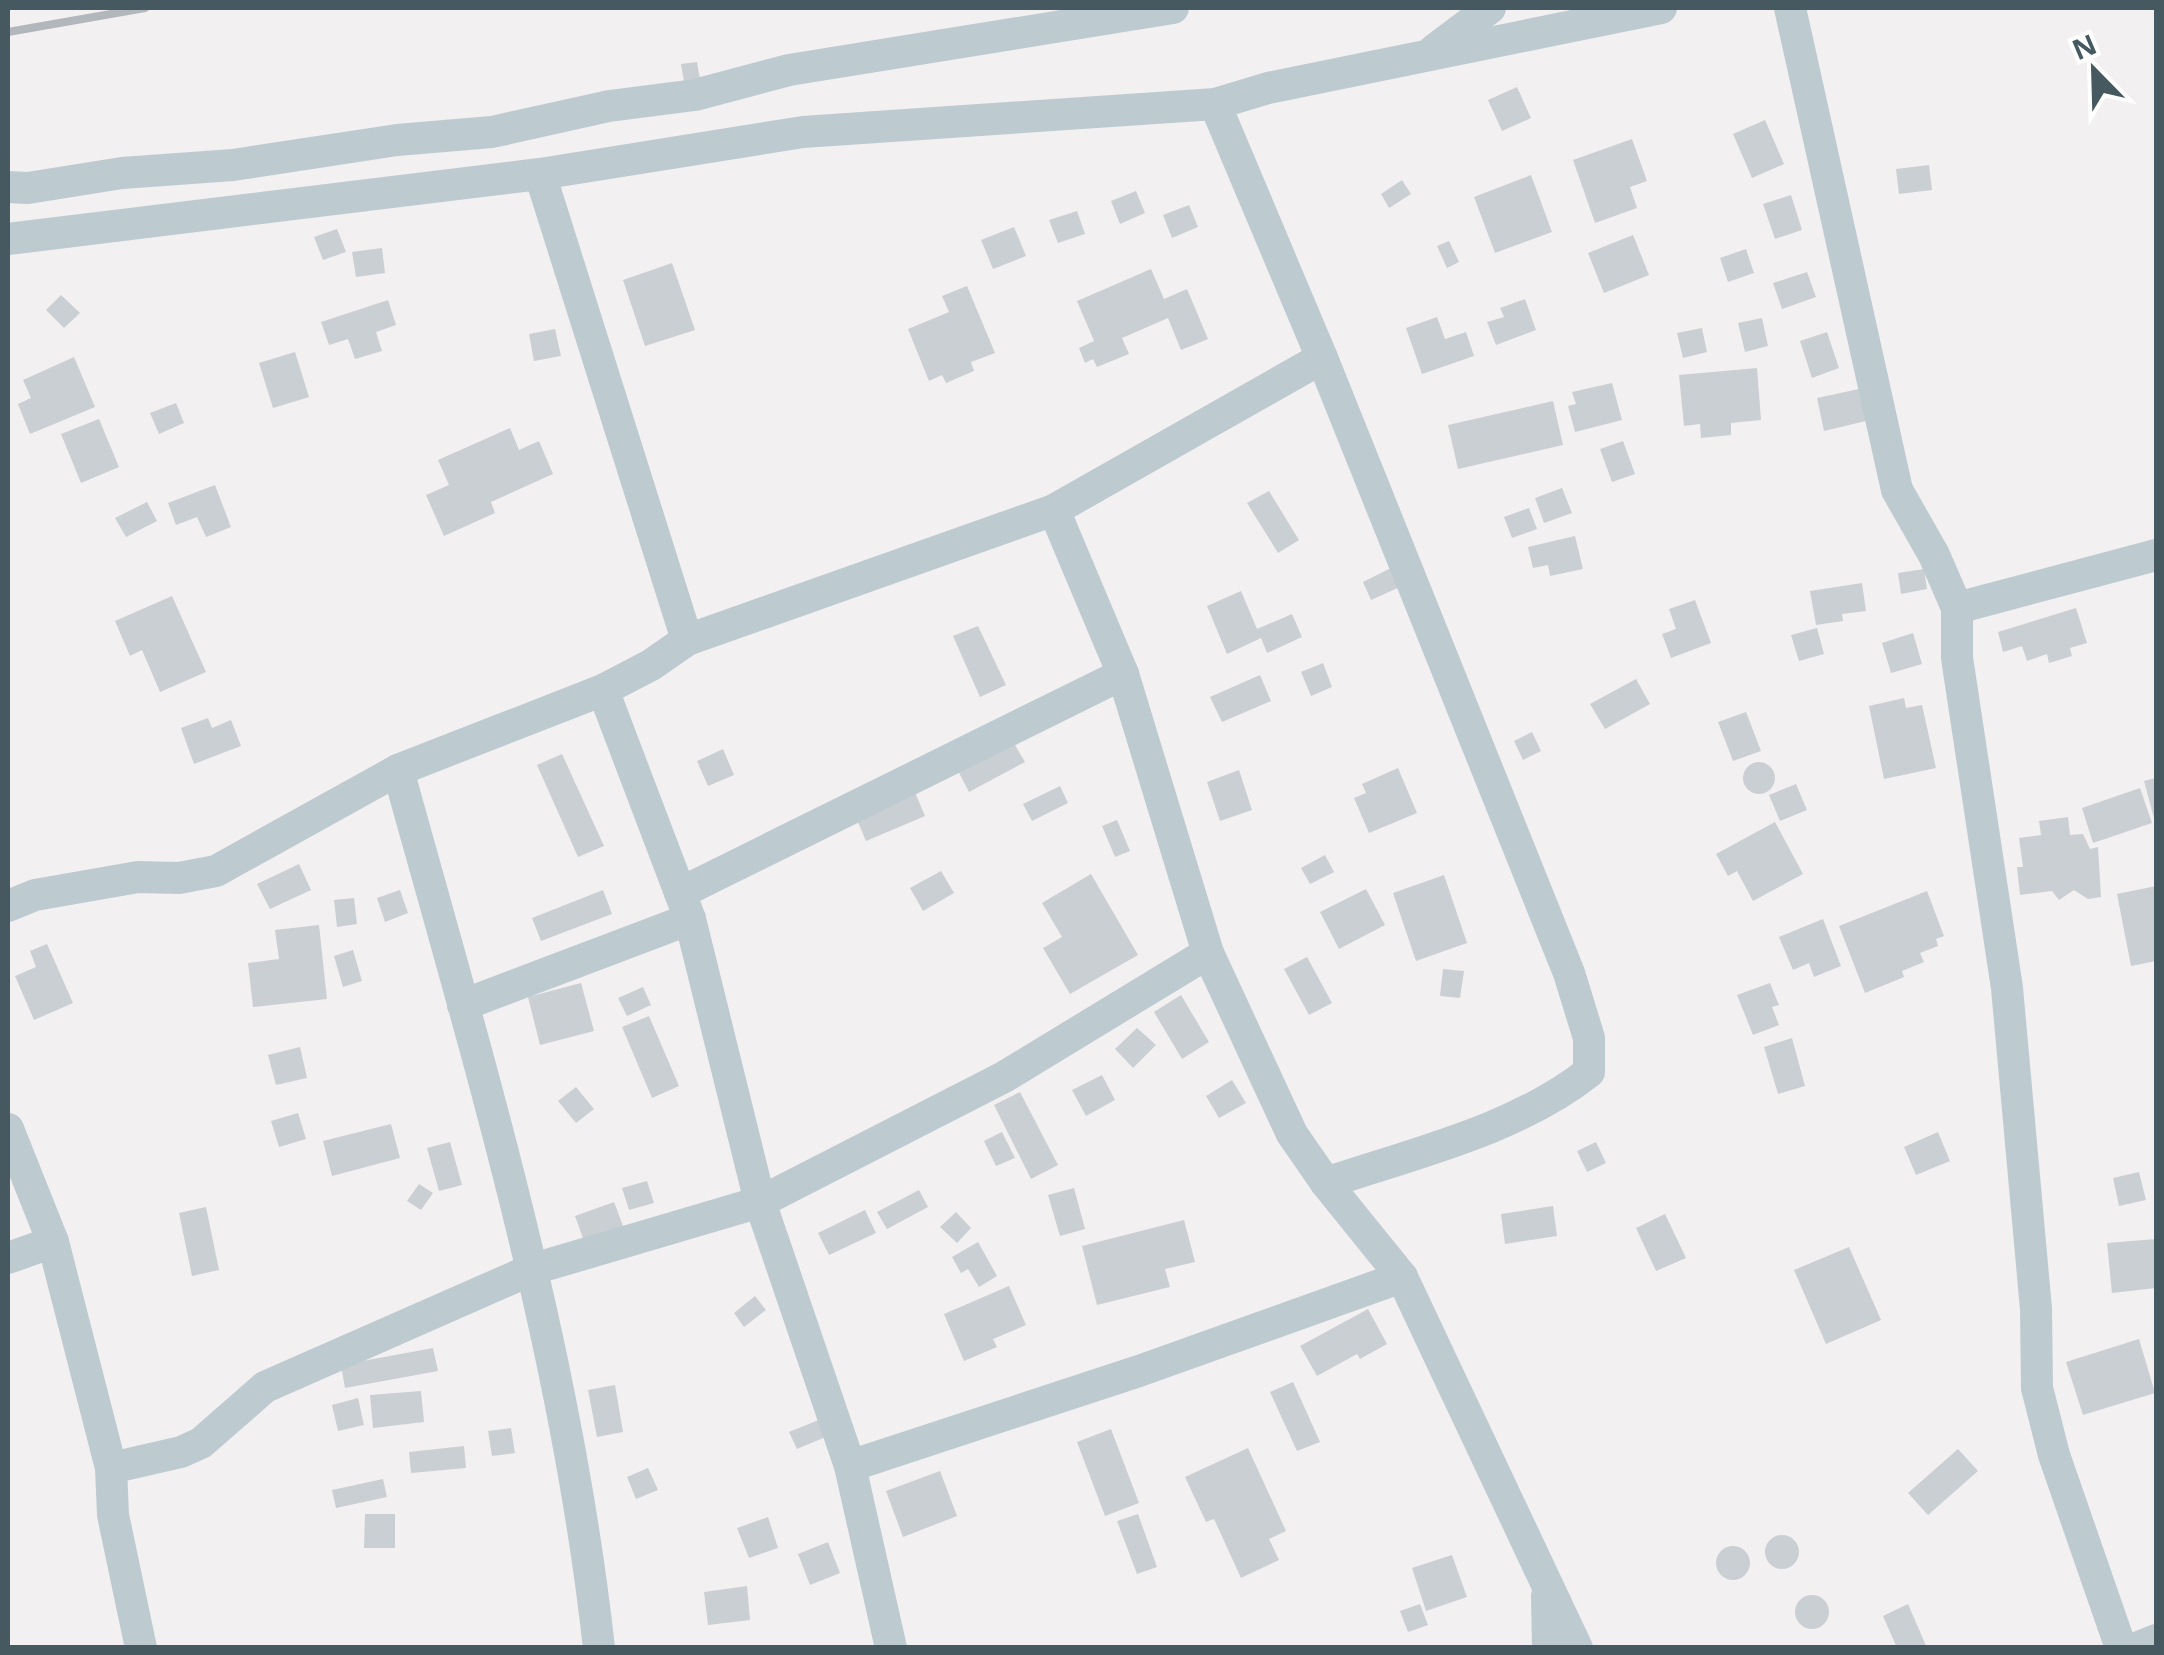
<svg xmlns="http://www.w3.org/2000/svg" width="2164" height="1655" font-family="'Noto Sans',sans-serif">
<style>
.building{fill:#cacfd3}
.lines{fill:none;stroke-linecap:round;stroke-linejoin:round}
.minor{stroke:#bdcbd1;stroke-width:32}
.rail{stroke:#b2b7bc;stroke-width:8}
</style>
<rect width="100%" height="100%" fill="#f3f0f1"/>
<g class="building">
<path d="M697,62l3,17 -16,3 -3,-18z"/>
<path d="M1517,87l14,31 -29,13 -14,-31z"/>
<path d="M1765,120l19,44 -32,14 -19,-44z"/>
<path d="M1632,139l15,42 -17,6 7,21 -42,15 -22,-63z"/>
<path d="M1929,165l3,25 -33,4 -3,-25z"/>
<path d="M1531,175l21,57 -57,21 -21,-56z"/>
<path d="M1402,180l9,14 -22,14 -8,-14z"/>
<path d="M1136,191l9,22 -25,11 -9,-23z"/>
<path d="M1791,195l11,35 -27,9 -12,-35z"/>
<path d="M1189,205l9,22 -26,11 -9,-23z"/>
<path d="M1077,211l8,23 -27,9 -9,-23z"/>
<path d="M1014,227l12,29 -33,13 -12,-29z"/>
<path d="M337,229l9,23 -23,8 -9,-23z"/>
<path d="M1633,235l16,40 -45,18 -16,-40z"/>
<path d="M1449,241l10,21 -12,6 -10,-22z"/>
<path d="M382,248l3,25 -29,4 -4,-25z"/>
<path d="M1746,249l8,24 -26,9 -8,-24z"/>
<path d="M672,263l23,67 -50,16 -22,-66z"/>
<path d="M1151,269l13,30 23,-10 21,50 -27,11 -13,-32 -46,20 7,16 -32,13 -4,-8 -8,4 -6,-15 15,-7 -17,-40z"/>
<path d="M1807,272l9,25 -34,12 -9,-26z"/>
<path d="M967,286l28,67 -24,9 3,9 -28,12 -4,-8 -13,6 -21,-52 41,-17 -7,-16z"/>
<path d="M61,295l19,18 -16,15 -18,-18z"/>
<path d="M1525,299l11,31 -40,15 -9,-23 17,-5 -4,-9z"/>
<path d="M388,300l8,25 -20,7 6,19 -27,8 -7,-20 -19,6 -8,-23z"/>
<path d="M1437,317l8,22 21,-7 8,24 -52,18 -16,-46z"/>
<path d="M1762,318l6,28 -23,6 -7,-29z"/>
<path d="M1702,328l5,24 -24,6 -6,-25z"/>
<path d="M555,329l6,27 -27,5 -5,-27z"/>
<path d="M1827,332l12,36 -27,10 -12,-37z"/>
<path d="M295,352l14,45 -36,11 -14,-45z"/>
<path d="M74,357l21,50 -65,27 -12,-30 13,-6 -8,-18z"/>
<path d="M1757,368l4,52 -30,3v12l-30,3 -1,-14 -16,2 -5,-51z"/>
<path d="M1612,383l10,37 -47,12 -7,-26 8,-2 -4,-12z"/>
<path d="M1859,389l7,32 -42,10 -7,-33z"/>
<path d="M1553,401l10,44 -105,24 -10,-44z"/>
<path d="M176,403l8,20 -25,11 -9,-21z"/>
<path d="M99,419l20,48 -38,16 -20,-49z"/>
<path d="M510,428l9,22 20,-9 14,33 -62,28 4,11 -51,23 -18,-41 23,-10 -11,-25z"/>
<path d="M1623,441l12,33 -23,8 -12,-33z"/>
<path d="M215,485l16,42 -25,10 -9,-20 -21,8 -8,-22z"/>
<path d="M1562,488l10,25 -28,10 -9,-25z"/>
<path d="M1269,491l30,49 -21,13 -31,-50z"/>
<path d="M147,502l10,19 -31,16 -11,-19z"/>
<path d="M1529,508l8,21 -25,9 -8,-21z"/>
<path d="M1575,536l8,33 -33,7 -2,-11 -15,3 -5,-21z"/>
<path d="M1391,568l9,19 -29,13 -8,-18z"/>
<path d="M1924,569l3,20 -26,5 -3,-21z"/>
<path d="M1862,583l4,28 -24,3 1,7 -27,4 -6,-34z"/>
<path d="M1241,591l16,38 35,-15 10,23 -35,16 -6,-15 -34,16 -20,-48z"/>
<path d="M172,596l34,76 -46,20 -18,-42 -12,6 -15,-35z"/>
<path d="M1695,600l16,43 -40,15 -9,-24 14,-5 -7,-20z"/>
<path d="M2076,608l11,35 -17,5 2,8 -23,7 -2,-9 -20,7 -5,-15 -19,6 -5,-20z"/>
<path d="M978,626l28,59 -26,12 -27,-61z"/>
<path d="M1817,628l7,26 -25,7 -8,-26z"/>
<path d="M1913,633l9,31 -31,9 -9,-30z"/>
<path d="M1323,663l9,24 -21,9 -10,-24z"/>
<path d="M1260,675l11,26 -49,21 -12,-25z"/>
<path d="M1636,679l14,25 -45,25 -15,-25z"/>
<path d="M1904,698l2,10 16,-3 14,63 -52,11 -15,-73z"/>
<path d="M1746,712l15,39 -28,10 -15,-39z"/>
<path d="M208,718l4,10 19,-8 10,26 -47,18 -13,-36z"/>
<path d="M1532,732l9,19 -18,9 -9,-19z"/>
<path d="M1012,740l13,22 -56,30 -11,-21z"/>
<path d="M723,749l11,26 -26,11 -11,-25z"/>
<path d="M562,754l42,92 -26,11 -41,-92z"/>
<circle cx="1759" cy="778" r="16"/>
<path d="M1398,768l19,45 -48,20 -15,-35 12,-5 -4,-9z"/>
<path d="M1239,770l13,40 -32,11 -13,-39z"/>
<path d="M2156,778v44h-1l-11,-41z"/>
<path d="M1796,784l11,26 -27,11 -11,-26z"/>
<path d="M1060,786l8,17 -36,18 -9,-17z"/>
<path d="M2140,788l12,35 -59,20 -11,-35z"/>
<path d="M914,790l11,26 -59,25 -11,-26z"/>
<path d="M2068,817l2,18 13,-1 7,15 8,-2 3,50 -13,2 -14,-9 -15,10 -7,-9 -32,4 -3,-28h6l-4,-29 22,-3 -2,-14z"/>
<path d="M1117,820l13,31 -15,6 -13,-31z"/>
<path d="M1775,822l28,52 -50,27 -16,-30 -9,5 -12,-22z"/>
<path d="M1325,855l9,17 -24,12 -9,-16z"/>
<path d="M299,864l12,26 -41,19 -13,-25z"/>
<path d="M941,871l13,22 -31,18 -13,-23z"/>
<path d="M1091,874l47,81 -68,39 -27,-46 19,-11 -20,-34z"/>
<path d="M1444,875l23,68 -51,18 -23,-68z"/>
<path d="M2156,886v75l-25,5 -14,-72z"/>
<path d="M1366,889l19,36 -46,24 -19,-37z"/>
<path d="M400,890l8,23 -23,9 -8,-24z"/>
<path d="M603,890l9,24 -71,27 -9,-23z"/>
<path d="M1927,891l17,45 -8,3 2,7 -18,7 4,9 -22,9 2,6 -39,16 -26,-67z"/>
<path d="M354,898l3,26 -20,3 -3,-27z"/>
<path d="M1823,919l18,47 -27,11 -5,-14 -16,7 -14,-33z"/>
<path d="M319,925l8,74 -74,8 -5,-44 31,-4 -4,-29z"/>
<path d="M47,944l26,59 -39,17 -19,-44 21,-9 -6,-16z"/>
<path d="M353,950l9,31 -19,6 -9,-31z"/>
<path d="M1307,957l25,46 -23,12 -25,-46z"/>
<path d="M1443,969l21,2 -4,27 -20,-2z"/>
<path d="M581,983l13,48 -54,14 -12,-48z"/>
<path d="M1770,983l9,22 -7,2 7,18 -26,10 -16,-40z"/>
<path d="M643,987l8,18 -24,11 -9,-18z"/>
<path d="M1181,995l28,47 -27,17 -28,-47z"/>
<path d="M649,1016l30,70 -27,12 -30,-71z"/>
<path d="M1137,1028l19,17 -23,23 -18,-19z"/>
<path d="M1792,1038l13,48 -27,8 -14,-47z"/>
<path d="M300,1047l7,31 -31,7 -8,-30z"/>
<path d="M1102,1075l13,25 -29,16 -14,-26z"/>
<path d="M1232,1080l14,23 -27,15 -13,-22z"/>
<path d="M576,1087l18,22 -18,14 -18,-22z"/>
<path d="M1020,1092l38,73 -27,14 -37,-74z"/>
<path d="M298,1113l8,26 -27,8 -8,-26z"/>
<path d="M391,1124l9,34 -68,18 -9,-35z"/>
<path d="M1002,1132l13,26 -19,8 -12,-25z"/>
<path d="M1938,1132l12,29 -34,14 -12,-28z"/>
<path d="M450,1142l12,43 -23,6 -12,-43z"/>
<path d="M1596,1142l10,21 -19,9 -10,-21z"/>
<path d="M2139,1172l7,28 -27,6 -6,-28z"/>
<path d="M647,1181l7,22 -25,7 -7,-22z"/>
<path d="M419,1184l14,9 -12,17 -14,-9z"/>
<path d="M1074,1188l11,41 -25,7 -12,-41z"/>
<path d="M919,1190l9,17 -41,22 -10,-17z"/>
<path d="M614,1202l9,24 -39,15 -9,-25z"/>
<path d="M1553,1206l4,30 -52,8 -4,-30z"/>
<path d="M206,1207l13,63 -27,6 -13,-63z"/>
<path d="M865,1210l11,23 -47,22 -11,-22z"/>
<path d="M956,1212l15,16 -14,15 -17,-16z"/>
<path d="M1665,1214l21,44 -30,13 -20,-43z"/>
<path d="M1184,1220l11,42 -30,7 5,18 -73,18 -15,-59z"/>
<path d="M2156,1239v49l-44,5 -5,-50z"/>
<path d="M978,1242l19,34 -18,11 -11,-18 -7,4 -9,-16z"/>
<path d="M1849,1247l32,73 -55,24 -32,-74z"/>
<path d="M1009,1286l17,39 -33,14 4,8 -33,14 -20,-47z"/>
<path d="M755,1296l11,14 -22,17 -10,-14z"/>
<path d="M1368,1309l19,35 -27,15 -3,-5 -40,22 -17,-30z"/>
<path d="M2139,1339l16,54 -72,22 -17,-53z"/>
<path d="M433,1348l5,23 -93,17 -4,-23z"/>
<path d="M1293,1382l27,60 -23,9 -27,-59z"/>
<path d="M615,1385l8,47 -26,5 -9,-47z"/>
<path d="M421,1391l3,31 -51,6 -3,-33z"/>
<path d="M358,1398l6,27 -26,6 -6,-26z"/>
<path d="M821,1419l7,17 -31,13 -8,-17z"/>
<path d="M511,1428l4,25 -23,3 -4,-25z"/>
<path d="M1111,1429l28,74 -34,13 -28,-74z"/>
<path d="M464,1446l2,22 -55,5 -2,-21z"/>
<path d="M1248,1448l38,83 -17,8 10,21 -38,18 -27,-59 -8,3 -21,-45z"/>
<path d="M1958,1449l20,22 -50,44 -20,-22z"/>
<path d="M648,1468l10,22 -22,9 -9,-22z"/>
<path d="M940,1471l17,45 -54,21 -17,-46z"/>
<path d="M383,1479l4,18 -51,11 -4,-18z"/>
<path d="M365,1514h30v34h-31z"/>
<path d="M1138,1514l19,53 -20,7 -20,-53z"/>
<path d="M768,1517l10,31 -29,10 -12,-30z"/>
<circle cx="1782" cy="1552" r="17"/>
<path d="M828,1542l12,31 -30,12 -12,-31z"/>
<circle cx="1733" cy="1563" r="17"/>
<path d="M1452,1555l15,42 -41,14 -14,-43z"/>
<path d="M747,1586l3,34 -42,5 -4,-33z"/>
<circle cx="1812" cy="1612" r="17"/>
<path d="M1420,1604l8,21 -20,7 -8,-21z"/>
<path d="M1908,1604l19,44h-30l-14,-32z"/>
</g>
<g class="lines">
<g class="minor">
<path d="M1790,8l107,482 37,65 23,53v50l50,330 29,321 1,79 17,67 67,193"/>
<path d="M1434,50l56,-42"/>
<path d="M1215,104l107,254 247,615 20,65v34c-73,58 -175,81 -263,111"/>
<path d="M540,174l147,466"/>
<path d="M8,187l20,1 94,-15 111,-8 164,-25 95,-8 117,-26 86,-11 94,-25 384,-62"/>
<path d="M8,239l532,-65 263,-42 412,-28 53,-16 393,-80"/>
<path d="M1054,510l69,164 85,279 84,181 34,49 76,94 175,371"/>
<path d="M1957,608l199,-53"/>
<path d="M603,690l87,229 70,283 90,264 41,182"/>
<path d="M398,770c80,289 168,578 201,878"/>
<path d="M680,893l443,-219"/>
<path d="M8,906l27,-11 103,-18 41,1 37,-7 182,-101 205,-80 48,-25 36,-25 367,-130 268,-152"/>
<path d="M463,1005l227,-86"/>
<path d="M8,1129l45,113 58,226 2,47 28,133"/>
<path d="M8,1258l45,-16"/>
<path d="M850,1466l289,-95 263,-94"/>
<path d="M111,1468l70,-16 20,-9 64,-56 268,-118 227,-67 244,-125 204,-124"/>
<path d="M1547,1596l1,52"/>
<path d="M2136,1648l20,-8"/>
</g>
<path class="rail" d="M8,32l137,-24"/>
</g>
<rect width="2164" height="1655" fill="none" stroke="#465960" stroke-width="20"/>
<g transform="translate(2094 70) rotate(337)" stroke="#ffffff" stroke-width="8" paint-order="stroke">
<path d="M0-8L18 38L0 25L-18 38Z" fill="#465960"/>
<text y="-15" font-size="28" font-weight="bold" text-anchor="middle" fill="#465960">N</text>
</g>
</svg>
